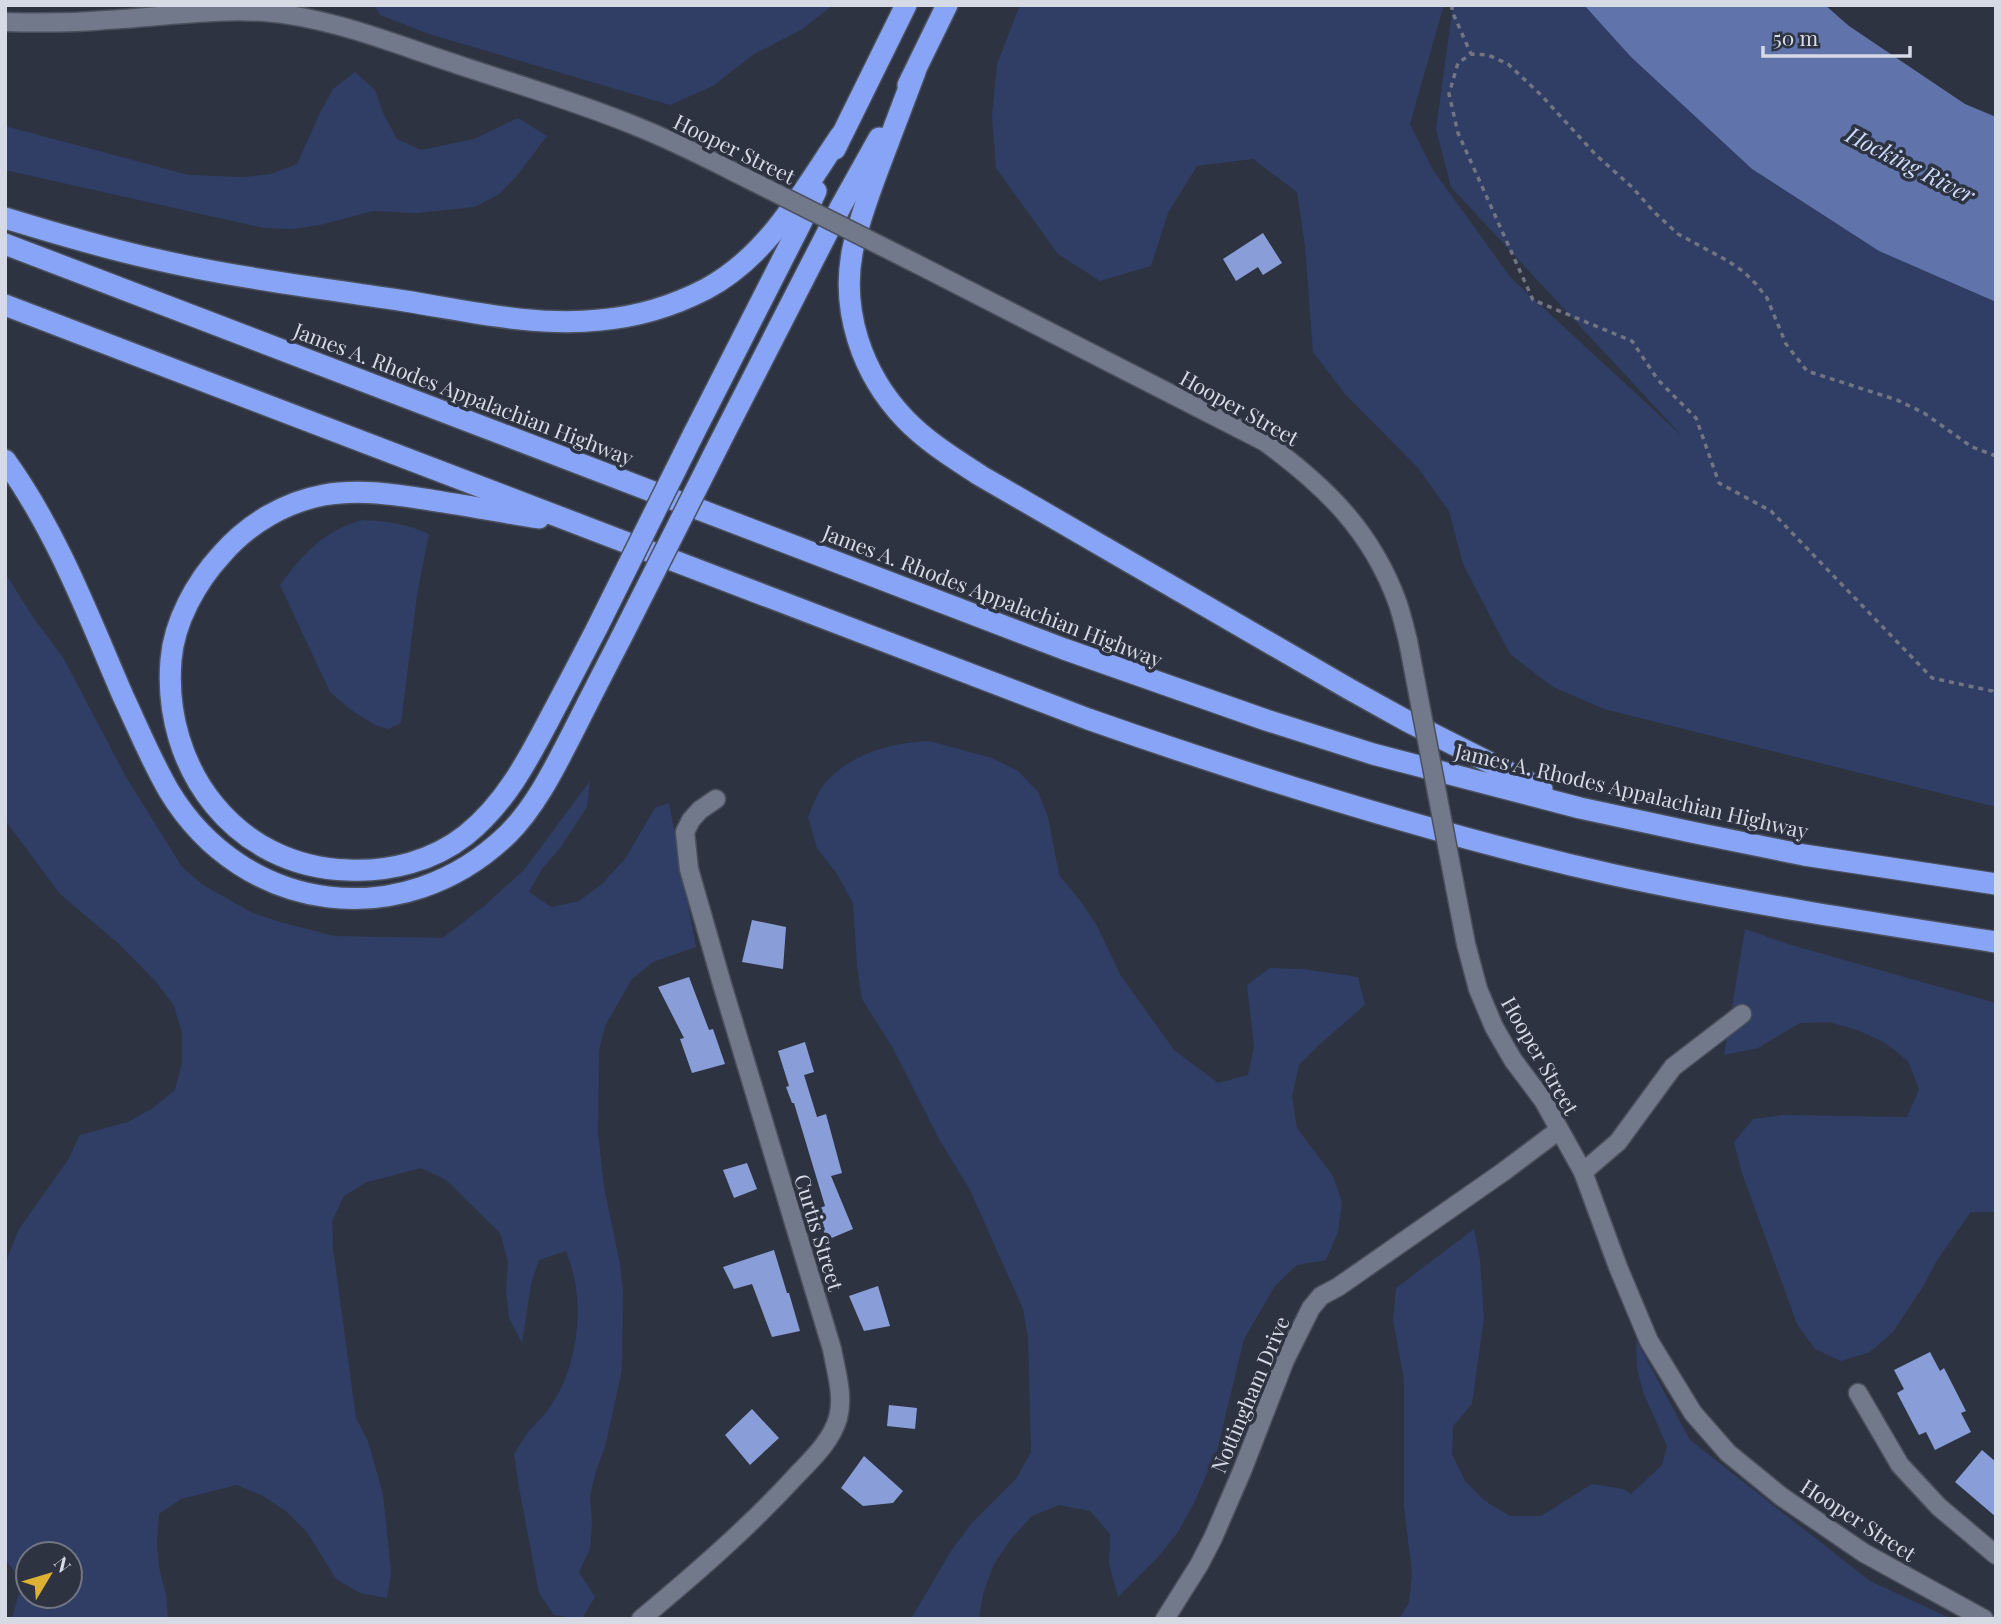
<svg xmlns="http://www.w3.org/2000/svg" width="2001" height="1624" font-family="'Playfair Display',serif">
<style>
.green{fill:#303e66;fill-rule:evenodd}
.water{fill:#6073aa}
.building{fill:#899ed8}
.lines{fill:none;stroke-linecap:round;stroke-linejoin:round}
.minor-casing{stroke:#4b505d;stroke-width:21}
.highway-casing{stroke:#4b505d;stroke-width:24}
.path{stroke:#707581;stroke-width:3.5;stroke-dasharray:5 5;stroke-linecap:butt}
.minor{stroke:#72798a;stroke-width:18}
.highway{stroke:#88a4f6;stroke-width:21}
.minor-bridge-casing{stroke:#4b505d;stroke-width:21;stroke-linecap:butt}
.highway-bridge-casing{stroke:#4b505d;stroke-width:24;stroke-linecap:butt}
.minor-bridge{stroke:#72798a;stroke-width:18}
.highway-bridge{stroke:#88a4f6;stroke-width:21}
.labels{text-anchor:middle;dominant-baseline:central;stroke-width:7;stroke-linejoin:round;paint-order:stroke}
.street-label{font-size:21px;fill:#d6dae4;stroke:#2d3341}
.water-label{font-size:23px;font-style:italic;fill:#cedafb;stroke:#2d3341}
</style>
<rect width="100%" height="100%" fill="#2d3341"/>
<g class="green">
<path d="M374,5h459l-32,25 -47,24 -41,32 -43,19 -241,-71 -49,-19z"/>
<path d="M1020,5h424l-34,119 23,46 78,108 172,159 -232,-250 -15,-58 17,-124h131l47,52 121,112 127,82 117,51v505l-392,-98 -51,-22 -43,-33 -47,-90 -14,-53 -31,-43 -73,-74 -32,-42 -8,-106 -8,-54 -44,-33 -56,7 -29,47 -17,53 -51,15 -42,-27 -62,-86 -4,-52 5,-52z"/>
<path d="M355,72l20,18 9,25 13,24 24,11 53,-11 44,-21 29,18 -31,41 -18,18 -24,12 -58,6 -43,-2 -53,14 -27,4 -29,-1 -259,-58v-44l184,49 55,2 27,-3 26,-10 23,-51 13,-24z"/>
<path d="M363,520c24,1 44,4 66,14l-12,61 -16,128 -13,6 -13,-4 -24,-15 -21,-18 -50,-107c23,-31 44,-55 83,-65z"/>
<path d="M5,573l28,44 31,42 62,118 56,90 21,18 50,28 27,9 54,14 109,2 41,-32 40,-36 66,-89 -3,26 -27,41 -18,21 -13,23 22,15 28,-6 23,-17 23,-25 30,-51 14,-5 27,144 -43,15 -21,17 -27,47 -6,25 -1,81 6,55 16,77 3,27 -1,79 -17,77 -9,24 -6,25 2,26 -2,27 -11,23 16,25 -13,22 -28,-4 -15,-22 -21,-111 -4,-28c5,-8 10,-16 15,-23 6,-7 13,-13 18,-20 27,-35 37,-91 27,-134 -2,-9 -5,-18 -8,-26l-27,9 -8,24 -9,59 -13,-25 -3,-28 2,-28 -8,-29 -54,-53 -25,-12 -54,14 -23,14 -12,25 1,27 23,170 12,23 15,53 8,78 -4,26 -27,-5 -24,-14 -29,-47 -20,-20 -24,-16 -26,-11 -56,14 -22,15 -2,27 2,26 7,27 2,25h-156l10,-38 -17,-22v-287l3,-16 11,-27 49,-69 12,-25 48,-13 25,-14 22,-18 7,-28v-29l-8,-27 -17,-23 -38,-39 -59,-50 -55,-74zM28,1554h42v42h-42z"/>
<path d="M929,741l63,17 26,13 20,21 10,25 11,58 20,24 17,25 25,52 53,74 44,33 30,-8 6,-28 -7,-62 23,-17 33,1 55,8 7,28 -45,39 -21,21 -7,32 5,31 36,48 9,26 -4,30 -12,28 -29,5 -22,21 -31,53 -27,112 -24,54 -15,27 -20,25 -40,40 -9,-33 1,-30 -20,-23 -31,-6 -27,11 -21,23 -17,25 -11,30 -4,25h-68l40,-68 20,-27 45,-45 15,-27 -3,-114 -5,-29 -53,-119 -31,-51 -45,-89 -32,-51 -5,-33 -4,-63 -16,-29 -20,-26 -9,-31c4,-9 8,-21 14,-30 26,-33 67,-44 107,-46z"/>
<path d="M1745,929l43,15 208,59v209h-25l-34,48 -13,25 -31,47 -23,20 -29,9 -26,-12 -18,-25 -55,-151 -8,-31 19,-23 31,-4 123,2 12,-28 -11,-28 -24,-19 -27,-12 -28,-8 -29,1 -42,25 -34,7z"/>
<path d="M1474,1229l6,31 4,58 -12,86 -19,22 -1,28 13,27 20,20 25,15h31l51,-32 31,5 8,5 31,-29 5,-19 -24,-54 -6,-24 -1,-28 54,100 180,141 82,38h-553l10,-16 3,-30 -8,-66v-127l-11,-60 3,-32z"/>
</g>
<path class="water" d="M1584,5h241l24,21 116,78 31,13v185l-117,-51 -127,-82 -121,-112z"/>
<g class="building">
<path d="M1263,233l19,30 -19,12 -5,-8 -22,14 -13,-22z"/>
<path d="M752,920l34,7 -3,42 -41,-7z"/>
<path d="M689,977l20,53 4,-1 12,35 -33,9 -12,-34 4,-1 -26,-51z"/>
<path d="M805,1042l9,30 -10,3 13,42 9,-3 16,59 -11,3 22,53 -26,11 -12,-30 10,-4 -31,-103h-2l-6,-16 3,-1 -11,-35z"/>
<path d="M747,1163l10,26 -23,9 -11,-28z"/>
<path d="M774,1250l13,43h2l11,38 -28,6 -20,-53 -18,5 -11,-22z"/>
<path d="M878,1286l12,40 -26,5 -15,-35z"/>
<path d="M1930,1352l10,19 4,-3 22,43 -5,2 10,19 -36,18 -9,-18 -7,3 -22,-42 7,-4 -10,-19z"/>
<path d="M889,1405l28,3 -2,21 -28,-3z"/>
<path d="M752,1409l27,29 -29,27 -25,-30z"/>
<path d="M1982,1450l14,12v55l-41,-35z"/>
<path d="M864,1456l39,35 -10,12 -30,3 -22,-18z"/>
</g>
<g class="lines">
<defs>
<g id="minor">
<path d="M5,22c34,1 67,1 101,-2 53,-3 105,-11 158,-8 65,5 128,31 189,51 62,21 125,39 185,64 38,15 74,34 110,52"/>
<path d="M917,264l348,178c60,44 107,89 133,162 4,12 7,25 10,37"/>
<path d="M1455,887l11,57 12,45 16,38 19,33 30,40 40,72 35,95 31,74 44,72 35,40 54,44 82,56 120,66"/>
<path d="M1583,1172l35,-30 55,-75 69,-53"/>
<path d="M1858,1393l42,72 39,42 57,48"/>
<path d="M641,1619c54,-45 106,-90 153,-141 17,-18 37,-36 44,-60 6,-22 -2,-47 -6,-69l-110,-365 -33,-115 -4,-37 6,-12 9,-10 16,-11"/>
<path d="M1165,1619l34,-54 14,-27 29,-67 43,-111 26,-52 10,-12 17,-9 165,-115 56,-42"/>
</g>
<g id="highway">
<path d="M915,72c-12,32 -24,63 -36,95 -10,27 -20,53 -26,81 -13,62 9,126 52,171 22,23 50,40 76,57l370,214 56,31 135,68"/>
<path d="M908,85l39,-80"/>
<path d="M835,149l71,-144"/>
<path d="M5,218c49,15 99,30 149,41 82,19 167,29 251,42 63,10 130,26 195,19 36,-3 73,-14 106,-31 63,-34 96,-97 135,-154"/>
<path d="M5,244l1059,405 202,71 107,34 207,54 116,25 108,22 192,29"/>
<path d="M5,305l1083,414c171,60 345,115 522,155 128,28 257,48 386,68"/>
<path d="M694,433l106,-208 16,-34"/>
<path d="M719,444l122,-238 38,-68"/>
<path d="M5,460c52,72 83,155 118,236 15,32 28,64 46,95 75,124 235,144 339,43 28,-28 47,-67 65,-102 16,-32 32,-63 48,-94"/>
<path d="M539,518c-32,-5 -64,-11 -96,-16 -39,-6 -79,-14 -119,-7 -39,7 -76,29 -102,59 -26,28 -48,68 -51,106 -9,109 65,207 177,210 42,2 85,-9 118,-35 40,-32 63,-77 86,-121 15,-28 30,-57 45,-86"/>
</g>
</defs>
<use href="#minor" class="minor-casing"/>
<use href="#highway" class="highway-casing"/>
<g class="path">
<path d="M1452,5v6l19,43"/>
<path d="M1996,456l-24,-9 -48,-34 -27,-13 -90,-29 -21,-27 -19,-46 -11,-14 -12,-12 -16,-11 -50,-27 -25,-23 -20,-23 -37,-33 -55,-60 -33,-31 -20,-9 -17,-1 -13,9 -9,31 9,39 75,167 99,41 26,39 38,38 23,65 52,28 161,167 60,13 4,4"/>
</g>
<use href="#minor" class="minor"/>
<use href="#highway" class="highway"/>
<defs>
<g id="minor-bridge">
<path d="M748,179l169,85"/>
<path d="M1408,641l47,246"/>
</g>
<g id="highway-bridge">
<path d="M597,628l97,-195"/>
<path d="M621,638l98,-194"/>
</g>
</defs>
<use href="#minor-bridge" class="minor-bridge-casing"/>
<use href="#highway-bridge" class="highway-bridge-casing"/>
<use href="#minor-bridge" class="minor-bridge"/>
<use href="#highway-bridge" class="highway-bridge"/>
</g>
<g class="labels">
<g class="street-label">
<text transform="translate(735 148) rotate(26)">Hooper Street</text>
<text transform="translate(464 393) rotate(21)">James A. Rhodes Appalachian Highway</text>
<text transform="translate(1240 407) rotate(29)">Hooper Street</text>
<text transform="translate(993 595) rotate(21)">James A. Rhodes Appalachian Highway</text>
<text transform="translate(1632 790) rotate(13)">James A. Rhodes Appalachian Highway</text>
<text transform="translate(1541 1055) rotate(60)">Hooper Street</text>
<text transform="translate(820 1232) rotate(73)">Curtis Street</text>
<text transform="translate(1249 1394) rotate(-67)">Nottingham Drive</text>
<text transform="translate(1859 1519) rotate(33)">Hooper Street</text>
</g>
<g class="water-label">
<text transform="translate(1911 164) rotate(27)">Hocking River</text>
</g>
</g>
<rect width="2001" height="1624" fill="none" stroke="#d6dae4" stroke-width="14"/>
<g transform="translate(49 1575) rotate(52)"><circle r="33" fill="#2d3341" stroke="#717682" stroke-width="2"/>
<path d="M0-5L12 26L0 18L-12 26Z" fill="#ddb133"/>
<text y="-10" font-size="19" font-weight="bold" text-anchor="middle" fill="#d6dae4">N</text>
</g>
<path d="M1763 46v10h147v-10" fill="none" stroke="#d6dae4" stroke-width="3.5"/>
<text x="1773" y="46" font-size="21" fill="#d6dae4" stroke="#2d3341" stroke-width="5" paint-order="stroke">50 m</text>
</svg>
